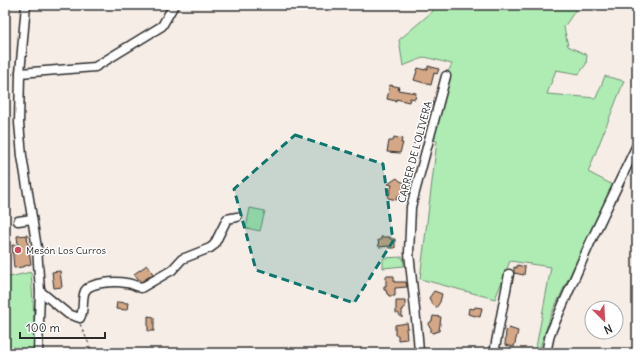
<svg xmlns="http://www.w3.org/2000/svg" width="642" height="358" font-family="Delius,sans-serif">
<style>
.green{fill:#aeecb4;stroke:#6c8c70}
.building{fill:#d4a786;stroke:#2b2b2b}
.lines{fill:none;stroke-linecap:round;stroke-linejoin:round}
.minor-casing{stroke:#2b2b2b;stroke-width:11}
.path{stroke:#2b2b2b;stroke-width:1;stroke-dasharray:3 3;stroke-linecap:butt}
.minor{stroke:#fff;stroke-width:8}
.marked{fill:#0f766e;fill-opacity:0.2;stroke:#0f766e;stroke-width:3;stroke-dasharray:8 5;stroke-linejoin:round}
.poi-dot{fill:#d1495b;stroke:#fff;stroke-width:1.5}
.labels{text-anchor:middle;dominant-baseline:central;stroke-width:3;stroke-linejoin:round;paint-order:stroke}
.street-label{font-size:10px;fill:#2b2b2b;stroke:#fff}
.poi-label{font-size:10px;fill:#2b2b2b;stroke:#fff;text-anchor:start}
</style>
<rect width="100%" height="100%" fill="#f6ede7"/>
<filter id="ink" filterUnits="userSpaceOnUse"><feTurbulence type="fractalNoise" baseFrequency=".025" numOctaves="2"/><feDisplacementMap in="SourceGraphic" scale="8" xChannelSelector="R" yChannelSelector="G"/><feConvolveMatrix kernelMatrix="1 2 1 2 8 2 1 2 1" color-interpolation-filters="sRGB"/></filter>
<g filter="url(#ink)">
<g class="green">
<path d="M435,5h153l-11,3 -13,19 4,19 19,9 -1,9 -7,10 -23,-4 -9,24 49,4 9,-22 19,5 -36,91 25,13 -62,130 -13,38h-3l16,-86 -41,-6 -15,38 -75,-20 17,-138 -8,-2 17,-63 6,-12 -27,-7 -22,9 -4,-26 34,-29z"/>
<path d="M250,208l15,3 -5,20 -14,-3z"/>
<path d="M403,257l1,9 -21,2v-10z"/>
<path d="M31,272l5,76 -2,5h-29v-75z"/>
</g>
<g class="building">
<path d="M428,66l11,3 -2,5 -3,-1 -3,12 -17,-5 4,-12 7,2v-1h3z"/>
<path d="M390,85l9,2 -1,3 18,3 -1,6 -5,-1 -1,4 -13,-3v2l-9,-2z"/>
<path d="M394,137l8,2 -1,4h2l-3,10 -13,-1 2,-11h4z"/>
<path d="M397,178l3,3 5,2 -2,6 2,2 -3,4 -5,1v4l-9,-2 4,-13 -4,-1z"/>
<path d="M27,235l1,11h2l-1,4 2,14 -9,3 -8,1 -2,-23h6l-1,-9z"/>
<path d="M381,237h9v2h5v9h-6v-2l-10,1 -1,-7h3z"/>
<path d="M147,265l6,9 -12,8 -7,-8z"/>
<path d="M517,265l8,2 -1,8 -10,-2v-6l3,1z"/>
<path d="M60,271l2,16 -8,1 -2,-16z"/>
<path d="M386,276h8v6h12l1,5 -12,1v8h-6l-1,-2h-1l-1,-4h-2v-4h2z"/>
<path d="M434,291l8,3 -2,8 -4,6 -3,-3 -4,-7z"/>
<path d="M396,301h9v7l-1,-1 -1,3h-1v8l-4,-5h-2z"/>
<path d="M117,302l11,1 -1,7 -11,-1z"/>
<path d="M475,307l7,1 -2,9 -12,-3 1,-6 5,1z"/>
<path d="M148,316l6,1v14h-6z"/>
<path d="M433,316l8,1 -2,14 -6,2 -2,-1v-4l-3,-3 2,-3 2,-1z"/>
<path d="M407,323l1,5h-2l1,11 -9,1v-5h-3v-10z"/>
<path d="M509,328l9,3 -4,16 -9,-2 1,-14z"/>
</g>
<g class="lines">
<defs>
<g id="minor">
<path d="M26,5l-6,68 -1,50 3,33 15,92 3,43 -2,62"/>
<path d="M20,73l75,-6 67,-41 12,-21"/>
<path d="M18,221l14,-2"/>
<path d="M40,291l28,23 12,4c5,-9 1,-18 5,-27 5,-9 31,-10 41,-8 5,0 10,3 15,5l31,-18 10,-11 28,-11 4,-3 13,-26 10,-2"/>
<path d="M419,353l-1,-15 -9,-85 2,-46 35,-131"/>
<path d="M494,353l15,-79"/>
<path d="M546,353l4,-19 40,-91 47,-98"/>
</g>
</defs>
<use href="#minor" class="minor-casing"/>
<g class="path">
<path d="M5,75l8,-1"/>
<path d="M80,324l13,29"/>
</g>
<use href="#minor" class="minor"/>
</g>
</g>
<path class="marked" d="M295,135l88,29 10,77 -39,62 -98,-33 -22,-81z"/>
<circle class="poi-dot" cx="18" cy="250" r="4"/>
<g class="labels">
<g class="street-label">
<text transform="translate(415 152) rotate(-75)">CARRER DE L'OLIVERA</text>
</g>
<g class="poi-label">
<text x="26" y="250">Mesón Los Curros</text>
</g>
</g>
<rect width="642" height="358" fill="none" stroke="#fff" stroke-width="20"/>
<rect x="10" y="10" width="622" height="338" fill="none" stroke="#2b2b2b" stroke-width="1.5" filter="url(#ink)"/>
<g transform="translate(604 320) rotate(156)"><circle r="19" fill="#ffffff" stroke="#aaaaaa"/>
<path d="M0-3L7 15L0 10L-7 15Z" fill="#d1495b"/>
<text y="-6" font-size="11" font-weight="bold" text-anchor="middle" fill="#2b2b2b">N</text>
</g>
<path d="M20 332v6h85v-6" fill="none" stroke="#2b2b2b" stroke-width="2"/>
<text x="26" y="332" font-size="12" fill="#2b2b2b" stroke="#ffffff" stroke-width="3" paint-order="stroke">100 m</text>
</svg>
